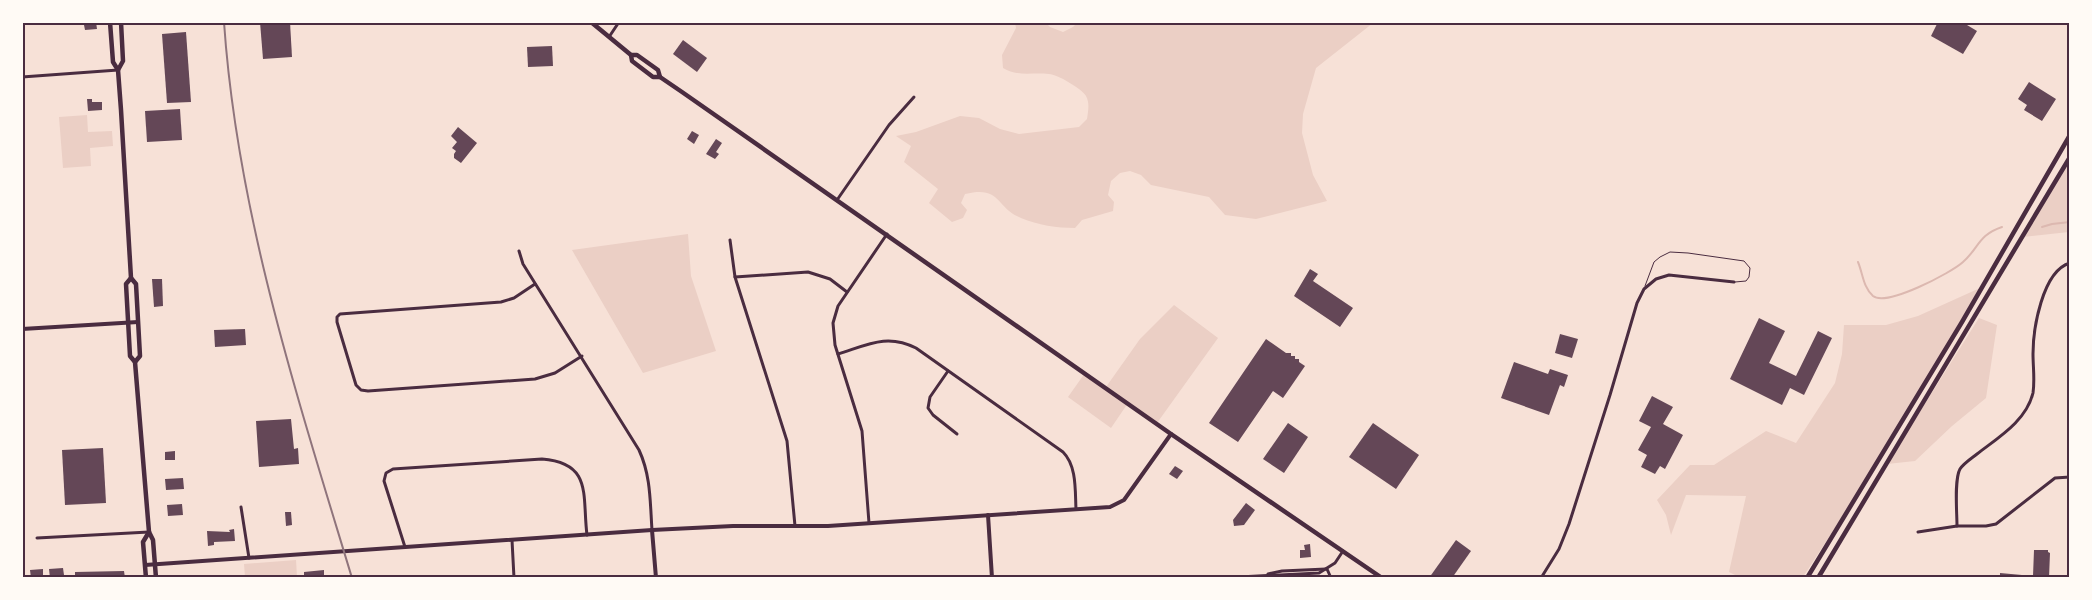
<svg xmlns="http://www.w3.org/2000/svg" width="2092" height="600" font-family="Cabin,sans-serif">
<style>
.green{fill:#ebcfc5}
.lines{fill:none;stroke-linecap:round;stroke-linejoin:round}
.stream{stroke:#dcb8b0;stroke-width:2}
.building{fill:#644757}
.service{stroke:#4a2c40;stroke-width:1}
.minor{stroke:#4a2c40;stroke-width:3}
.tertiary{stroke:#4a2c40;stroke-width:4}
.secondary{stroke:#4a2c40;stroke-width:4.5}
.primary{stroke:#4a2c40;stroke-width:4.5}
.rail{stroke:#8f747c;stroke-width:2}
.neatline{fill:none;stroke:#4a2c40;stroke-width:2}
</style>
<rect width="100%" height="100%" fill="#f7e1d7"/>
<g class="green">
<path d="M1077,23h296l-57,45 -13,46 -1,19 11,42 14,26 -71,18 -31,-4 -16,-18 -58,-12 -10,-10 -11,-4 -10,2 -9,8 -3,14 6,7 -1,9 -31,9 -7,8c-18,0 -37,-3 -54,-10 -26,-11 -20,-33 -56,-24l-4,9 6,7 -4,8 -11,4 -23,-19 9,-14 -34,-27 7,-16 -15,-10 20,-4 44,-16 19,2 21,11 19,5 60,-7 8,-8c1,-7 3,-16 -1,-23 -4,-7 -29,-22 -37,-22 -17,-2 -31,3 -46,-6l-1,-13 14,-27 -1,-5h31l4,4 13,5 10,-5z"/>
<path d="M87,115l1,17 24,-1 1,15 -23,2 1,18 -28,2 -4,-51z"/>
<path d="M2069,158v74l-46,5z"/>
<path d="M688,234l3,42 25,75 -73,22 -71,-123z"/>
<path d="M1980,288l-125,209 -52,80h-64l-10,-5 17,-76 -60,-1 -15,40 -5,-20 -9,-15 33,-35h24l52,-34 30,12 39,-60 7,-29 2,-29h42l32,-9z"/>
<path d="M1174,305l44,33 -61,85 -29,-20 -17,25 -43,-31 17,-24 21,14 34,-48z"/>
<path d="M1979,318l18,7 -11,73 -34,28 -37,35 -28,3z"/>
<path d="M296,560l1,17h-52l-1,-13z"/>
</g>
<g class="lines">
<g class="stream">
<path d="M2042,227l10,-3 18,-2"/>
<path d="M1858,262c5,12 5,25 15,34 13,11 78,-23 90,-34 16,-14 15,-27 39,-35"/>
</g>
</g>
<g class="building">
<path d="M90,22h6l1,7 -12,1 -1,-5h6z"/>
<path d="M260,22h30l2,35 -29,2z"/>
<path d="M1938,22h24l15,9 -14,23 -32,-18z"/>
<path d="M186,32l5,70 -24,1 -5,-69z"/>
<path d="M683,40l24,18 -10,14 -24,-18z"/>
<path d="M552,46l1,20 -25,1 -1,-20z"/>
<path d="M2029,82l27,17 -14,22 -18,-11 3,-5 -9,-6z"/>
<path d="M87,99h5v3h10v8l-14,1z"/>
<path d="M180,109l2,31 -35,2 -2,-31z"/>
<path d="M458,127l19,16 -16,20 -7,-5v-4l2,-3 -4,-3 5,-6 -6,-6z"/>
<path d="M692,131l7,4 -5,9 -7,-5z"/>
<path d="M716,139l6,4 -6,9 3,2 -4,5 -9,-5z"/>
<path d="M1310,269l8,5 -5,7 40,27 -13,19 -46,-31z"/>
<path d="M152,279h10l1,27 -9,1z"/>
<path d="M1759,318l26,13 -16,32 27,13 22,-45 14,7 -28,57 -14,-7 -8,17 -52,-26z"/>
<path d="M245,329l1,16 -31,2 -1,-17z"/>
<path d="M1560,334l18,5 -6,19 -17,-5z"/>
<path d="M1266,339l20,14h5v3h4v3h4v3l6,4 -22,32 -10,-7 -35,51 -29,-19z"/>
<path d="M1514,362l34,12 2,-5 18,6 -4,12 -4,-2 -11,30 -48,-17z"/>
<path d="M1652,396l21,11 -10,17 20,11 -18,34 -5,-3 -5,8 -14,-7 6,-12 -9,-5 13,-23 -12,-6z"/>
<path d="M291,419l3,30 4,-1 1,16 -40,3 -3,-46z"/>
<path d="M1288,423l20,14 -24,36 -21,-14z"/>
<path d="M1373,423l46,32 -23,34 -47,-32z"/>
<path d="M103,448l3,55 -41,2 -3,-55z"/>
<path d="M175,451v9h-10v-8z"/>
<path d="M1175,466l8,5 -6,8 -8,-5z"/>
<path d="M183,478l1,11 -18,1 -1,-11z"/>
<path d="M1246,503l9,7 -11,15 -10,1 -1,-6z"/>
<path d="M182,504l1,11 -15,1 -1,-11z"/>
<path d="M285,512h6l1,13 -6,1z"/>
<path d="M234,529l1,12 -21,1v3l-6,1 -1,-15 23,1 -1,-2z"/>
<path d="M1456,540l15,11 -19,27h-23z"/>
<path d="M1310,544l1,13 -11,1v-8h5l-1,-5z"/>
<path d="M2034,550h14v2l2,1 -1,25h-49v-5l33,3z"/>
<path d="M63,568l1,7h11v-3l49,-1 1,7h-75l-1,-9z"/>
<path d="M43,569v9h-12l-1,-8z"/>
<path d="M324,570v8h-20v-6z"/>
</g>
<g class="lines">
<path class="service" d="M1645,286l9,-24 6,-5 10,-5 18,1 56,8 6,7 -1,9 -3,4 -11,1"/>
<g class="minor">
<path d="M609,37l10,-15"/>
<path d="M22,77l96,-7"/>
<path d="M837,200l52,-75 25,-28"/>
<path d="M730,240l5,37 52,164 8,85"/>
<path d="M519,251l4,13 116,186c12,26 11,52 13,80"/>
<path d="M735,277l73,-5 22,7 17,13"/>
<path d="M535,284l-21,14 -13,4 -161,12 -3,3v5l19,63 5,5 7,1 167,-12 20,-6 27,-17"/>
<path d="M838,354c29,-9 49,-21 78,-6l147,104c14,14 12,39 13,57"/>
<path d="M948,371l-18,26 -2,11 5,7 24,19"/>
<path d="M241,507l8,51"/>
<path d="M869,523l-7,-92 -27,-86 -2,-22 5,-17 49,-72"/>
<path d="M1957,526c0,-14 -3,-46 3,-57 4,-6 12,-11 17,-15 22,-17 49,-33 56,-61 2,-13 0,-26 0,-39 0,-24 9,-83 37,-91"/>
<path d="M1918,532l39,-6h29l10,-2 59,-46 15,-1"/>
<path d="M37,538l112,-6"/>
<path d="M512,540l2,38"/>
<path d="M405,547l-21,-66 2,-8 7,-4 149,-10c51,4 40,37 45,76"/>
<path d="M1327,569l4,9"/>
<path d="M1268,574l14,-3 44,-2"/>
<path d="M1220,578l99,-5 16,-10 8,-12"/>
<path d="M1541,578l18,-29 10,-25 41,-129 27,-92 7,-14 12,-10 13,-4 65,7"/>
</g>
<g class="tertiary">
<path d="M22,329l116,-7"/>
<path d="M988,515l4,63"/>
<path d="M652,530l4,48"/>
<path d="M145,565l507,-35 81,-4h95l282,-19 14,-7 47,-66"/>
</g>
<g class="secondary">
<path d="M110,22l3,40 5,8 3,40 10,168 5,6 4,72 -5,6"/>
<path d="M118,70l5,-9 -2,-39"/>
<path d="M131,278l-5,6 4,72 5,6 14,170 4,8 3,38"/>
<path d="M146,578l-3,-36 6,-10"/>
</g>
<g class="primary">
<path d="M591,22l40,33h6l21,15 2,7 22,15 489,342 211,144"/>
<path d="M631,55l1,6 21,16h7"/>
<path d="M1807,578l155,-256 108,-187"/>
<path d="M1818,578l252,-421"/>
</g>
<path class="rail" d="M224,22c13,191 73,374 128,556"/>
</g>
<rect width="2092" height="600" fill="none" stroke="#fffaf5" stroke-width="48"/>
<rect x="24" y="24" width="2044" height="552" class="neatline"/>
</svg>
